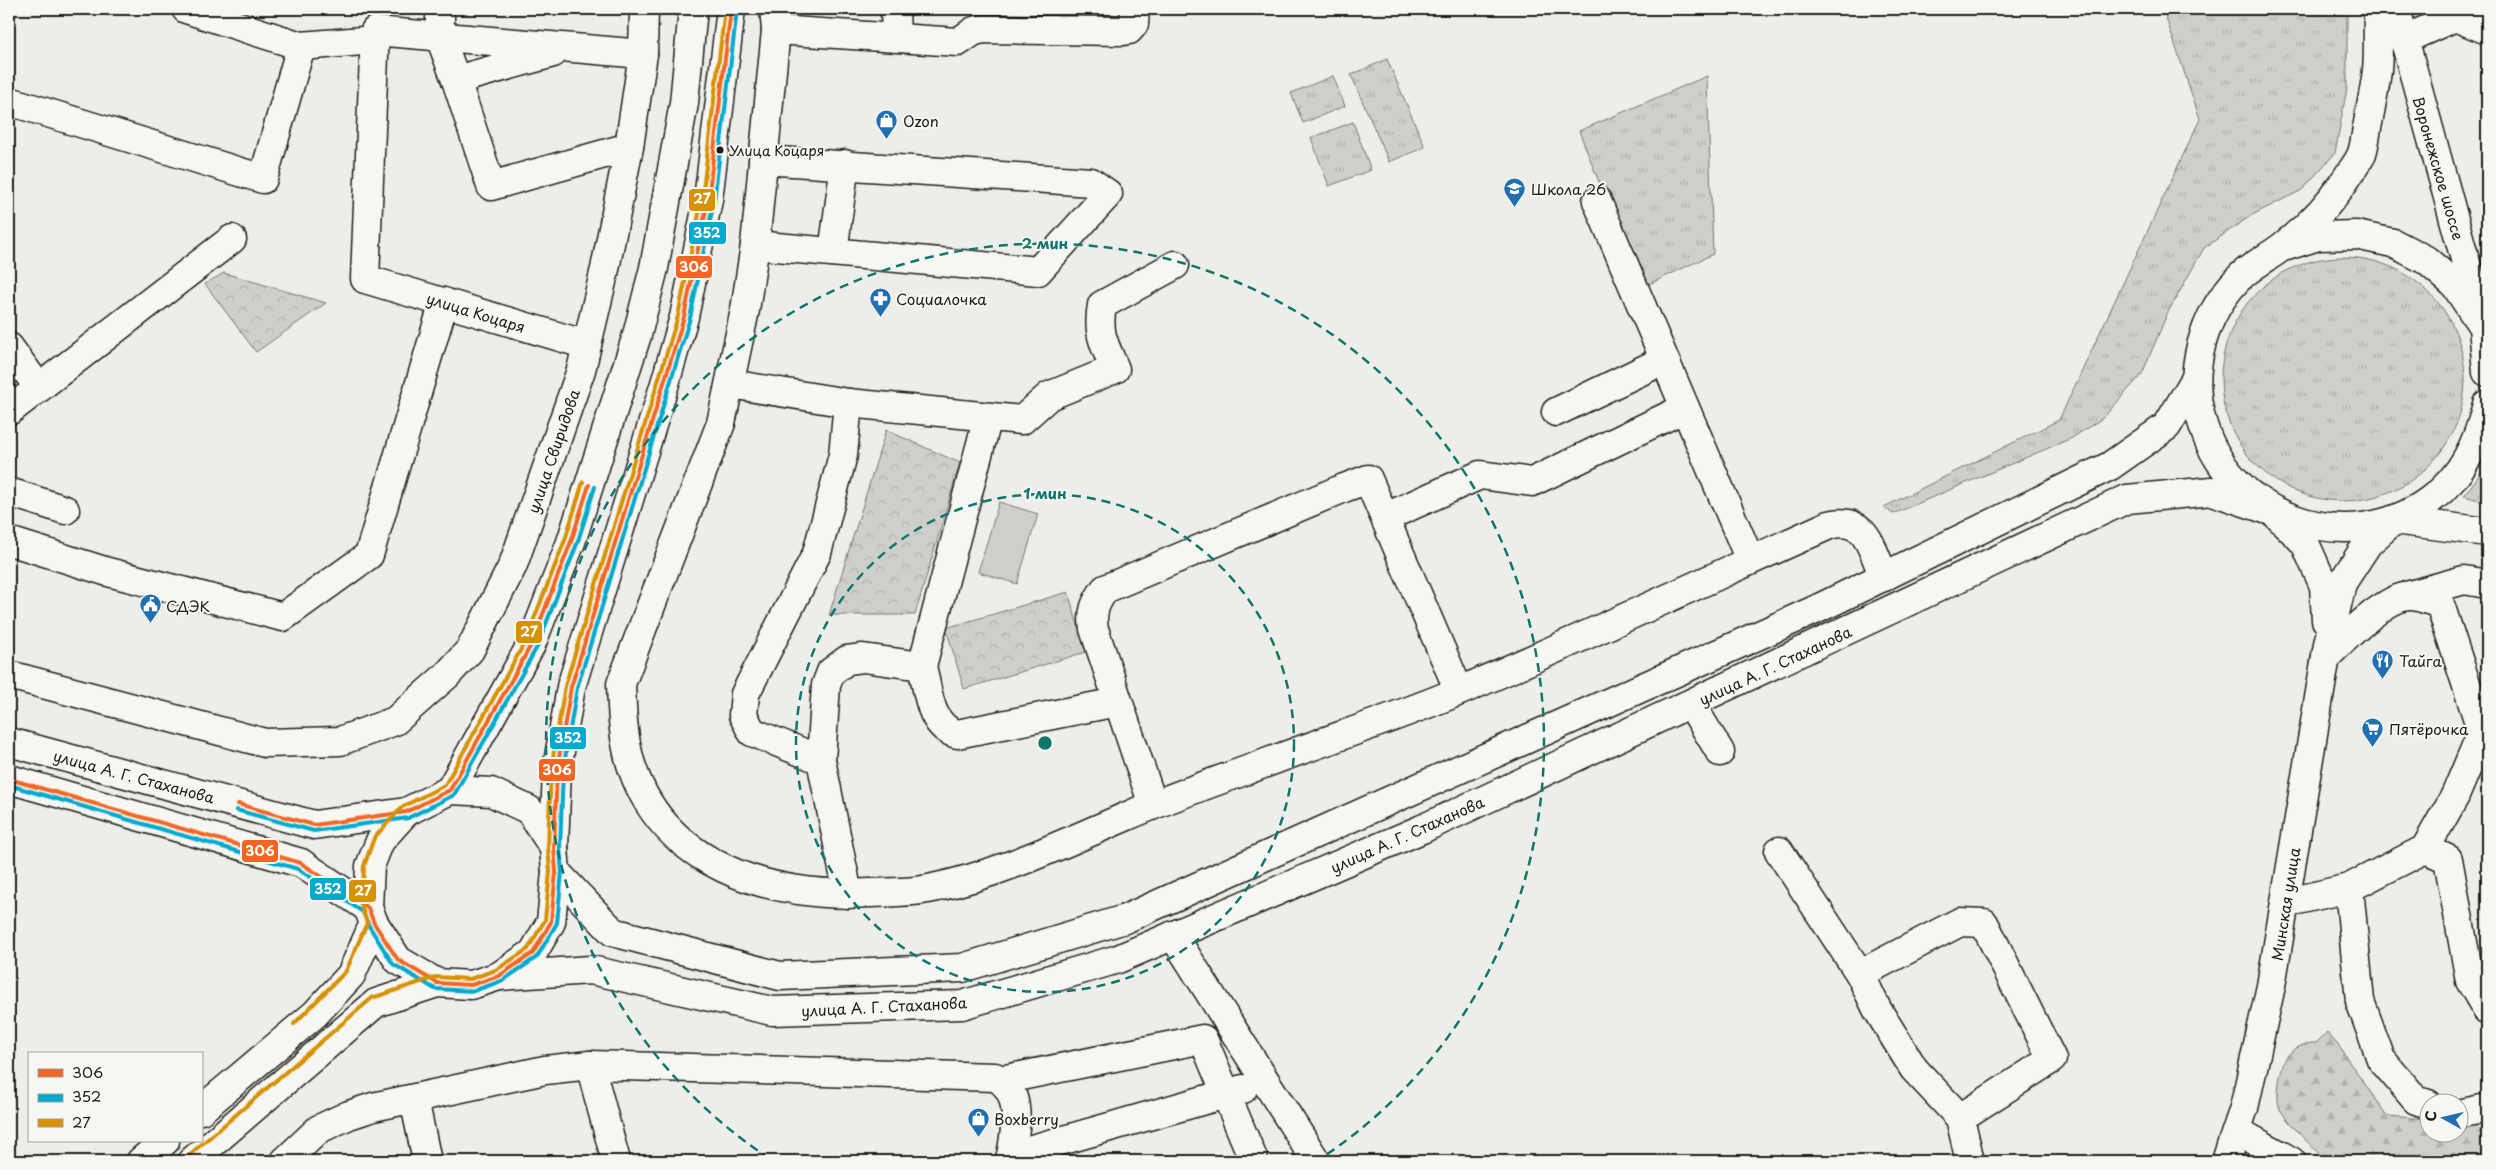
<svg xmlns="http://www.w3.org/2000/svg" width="2496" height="1170" font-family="'Playpen Sans',sans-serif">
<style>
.grass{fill:url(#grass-tufts);stroke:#757574}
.forest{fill:url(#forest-firs);stroke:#757574}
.park{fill:url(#park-crowns);stroke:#757574}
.pitch{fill:#cececb;stroke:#757574}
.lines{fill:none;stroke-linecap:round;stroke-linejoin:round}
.minor-casing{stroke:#1c1c1c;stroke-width:31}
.major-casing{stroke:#1c1c1c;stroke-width:31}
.minor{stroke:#f6f6f2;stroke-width:28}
.major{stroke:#f6f6f2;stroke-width:28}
.bus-1-casing{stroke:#f6f6f2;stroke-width:8}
.bus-2-casing{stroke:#f6f6f2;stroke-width:8}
.bus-3-casing{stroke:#f6f6f2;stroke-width:8}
.bus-1{stroke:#f26522;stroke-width:4}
.bus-2{stroke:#00a9ce;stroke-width:4}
.bus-3{stroke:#d69104;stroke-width:4}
.ring{fill:none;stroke:#0f766e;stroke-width:2.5;stroke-dasharray:9 6}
.bus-dot{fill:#1c1c1c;stroke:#f6f6f2;stroke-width:2}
.labels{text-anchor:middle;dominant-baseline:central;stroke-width:4;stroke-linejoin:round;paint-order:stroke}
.bus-label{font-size:14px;fill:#1c1c1c;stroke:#f6f6f2;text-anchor:start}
.poi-label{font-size:15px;fill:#1c1c1c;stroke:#f6f6f2;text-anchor:start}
.street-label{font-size:15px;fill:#1c1c1c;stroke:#f6f6f2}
.centre{fill:#0f766e;stroke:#f6f6f2;stroke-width:2.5}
.ring-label{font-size:15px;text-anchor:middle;font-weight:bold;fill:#0f766e;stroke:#f6f6f2;stroke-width:4;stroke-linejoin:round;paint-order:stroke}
.line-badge{stroke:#f6f6f2;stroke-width:2}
.badge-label{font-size:14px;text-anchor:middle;font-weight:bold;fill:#fff}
</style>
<defs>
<pattern id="grass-tufts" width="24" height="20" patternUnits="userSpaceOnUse" patternTransform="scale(1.25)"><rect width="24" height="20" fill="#cececb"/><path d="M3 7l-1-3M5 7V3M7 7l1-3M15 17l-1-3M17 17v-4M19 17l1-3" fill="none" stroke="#b0b0ae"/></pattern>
<pattern id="forest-firs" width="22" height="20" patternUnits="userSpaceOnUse" patternTransform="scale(1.25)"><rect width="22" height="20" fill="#cececb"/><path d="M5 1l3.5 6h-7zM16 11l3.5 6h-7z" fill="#b0b0ae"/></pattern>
<pattern id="park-crowns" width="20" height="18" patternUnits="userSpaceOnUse" patternTransform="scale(1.25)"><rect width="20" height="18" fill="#cececb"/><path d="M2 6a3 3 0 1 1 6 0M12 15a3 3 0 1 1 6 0" fill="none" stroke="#b0b0ae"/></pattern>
</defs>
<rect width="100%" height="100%" fill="#edede9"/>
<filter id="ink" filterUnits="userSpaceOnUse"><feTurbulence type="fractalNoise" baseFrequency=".02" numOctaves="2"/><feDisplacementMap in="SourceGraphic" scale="10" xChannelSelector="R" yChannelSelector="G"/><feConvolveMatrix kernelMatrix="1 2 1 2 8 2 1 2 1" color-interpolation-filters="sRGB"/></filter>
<g filter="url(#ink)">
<g class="grass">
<path d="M2163,9h184v79l-12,65 -33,37 -50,25 -48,33 -37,66 -25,60 -38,43 -32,21 -179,76 -9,-7 175,-87 141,-301z"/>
<path d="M1387,59l38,88 -36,15 -38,-87z"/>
<path d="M1333,76l12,30 -42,17 -12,-30z"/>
<path d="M1707,76l6,178 -72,34 -62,-157z"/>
<path d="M1353,122l18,48 -42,16 -18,-48z"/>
<circle cx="2343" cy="379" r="122"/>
<path d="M2487,463v39l-23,-6 21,-29z"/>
</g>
<path class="forest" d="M2327,1033l11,12 49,71 41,3v13h30l1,-10 16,1 12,6v32h-161c-15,-16 -33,-32 -45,-50 -7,-10 -1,-42 5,-53 5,-9 20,-16 30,-15z"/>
<g class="park">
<path d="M224,273l102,30 -70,49 -51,-68z"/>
<path d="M886,430l74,33 -45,152h-86z"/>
<path d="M1068,592l18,60 -122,37 -18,-61z"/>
</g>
<path class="pitch" d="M999,502l39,12 -21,70 -39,-12z"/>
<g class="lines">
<defs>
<g id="minor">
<path d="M186,9l115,37 74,-6"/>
<path d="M440,9v28l16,43"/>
<path d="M774,9l2,21 -21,215 -10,65 -24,113 -100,261c1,27 2,52 9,77 31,105 142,138 240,132 21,-1 43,0 63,-5 67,-14 129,-44 192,-71 41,-18 83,-33 125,-48 70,-27 143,-50 212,-79 123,-53 245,-110 367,-165 38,-10 42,23 55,52"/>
<path d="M895,9l1,28"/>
<path d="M2453,9l2,8 32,13"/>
<path d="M776,30l182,12 16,-11 9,-2 140,2 6,-1 5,-6 1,-15"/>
<path d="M2403,40l52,-23 7,-8"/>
<path d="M553,53l-97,27 35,106 138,-39"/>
<path d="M9,101l254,78 38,-133"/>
<path d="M1597,201l153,359"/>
<path d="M755,245l283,26 70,-77 -17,-12 -328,-22"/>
<path d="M833,252l12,-88"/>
<path d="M587,345l-222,-66 10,-248 268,23"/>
<path d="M9,347l30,41"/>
<path d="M730,384l118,19 174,17 27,-24 66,-27c-11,-25 -18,-36 -13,-64l73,-40"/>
<path d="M9,411l223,-172"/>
<path d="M1556,412l108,-52"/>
<path d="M9,492l56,18"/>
<path d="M2274,512l31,31 19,43 2,34"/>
<path d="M1386,517l94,-42 52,7 153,-74"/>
<path d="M9,541l99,31 175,45 86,-62 75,-253"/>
<path d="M2410,595l54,-15 23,4"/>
<path d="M922,666l66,-249"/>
<path d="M9,675l256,68 75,-2 55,-20 52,-46 23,-25 43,-85 68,-195 24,-101 24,-122 14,-93 1,-45"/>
<path d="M1691,704l29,48"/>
<path d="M821,760l-69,-28 -9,-17 2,-21 72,-141 26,-98 5,-52"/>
<path d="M450,790l81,-145 40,-103 66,-207 17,-67 30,-165 9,-94"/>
<path d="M1153,805l-59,-176c-3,-17 1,-26 11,-40l239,-101 24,-9 91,212"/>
<path d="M554,848l3,-79 14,-82 95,-307 18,-63 24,-117 23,-191"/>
<path d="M2425,849l23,10 22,122 17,29"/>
<path d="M1779,851l81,123 17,35 37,60 46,49 10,43"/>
<path d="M2349,888l11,113 21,58 35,41 12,4"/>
<path d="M848,894l-27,-134 5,-75 5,-13 16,-12 16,-2 59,8c6,23 7,61 35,68l160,-32"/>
<path d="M2285,903l64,-15 76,-39 30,-53 27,-64 -42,-128c-9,-3 -21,-8 -30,-8 -24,0 -68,45 -84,61"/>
<path d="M1173,935l143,226"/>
<path d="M1860,974l100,-52 24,1 68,136 -92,59"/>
<path d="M590,1065l26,96"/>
<path d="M1001,1080l202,-41 51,122"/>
<path d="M414,1099l13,62"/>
<path d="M201,1110l114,-96 36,-39 23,-52"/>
<path d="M2458,1114l29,-6"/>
<path d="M2237,1131l54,30"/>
<path d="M1011,1155l232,-66"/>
<path d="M141,1161l24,-20"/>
<path d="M192,1161l184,-158 61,-20"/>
<path d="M285,1161l34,-32 30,-14 24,-8 172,-37 45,-5 405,12c30,14 20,57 15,84"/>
<path d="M2226,1161l18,-53 27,-122 57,-342 14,-61 26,-40 26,-23"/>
</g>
<g id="major">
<path d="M2378,9c-1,20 1,41 -1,61 -2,18 -6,35 -9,53 -2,9 -3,21 -6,30 -3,9 -11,18 -16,26 -17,26 -38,48 -63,67 -15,12 -32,19 -46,34 -34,36 -49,90 -36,138 25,99 147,143 229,82 33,-24 48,-58 57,-96"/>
<path d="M2396,9l91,330"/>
<path d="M2287,246l31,-10 38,-1 37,8 33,17 29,25 28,42 4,45"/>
<path d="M2394,520l93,12"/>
<path d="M9,742l305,83 92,-13"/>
<path d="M9,779l292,84 67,45"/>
<path d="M450,790l41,2 38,18 25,38 2,24 -5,50 -18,31 -34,23 -28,9 -34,-2 -39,-23 -24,-37 -6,-15 2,-42 10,-25 26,-29z"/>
<path d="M556,872l57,60 167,44 182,-8 163,-49 690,-309 295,-144 57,-40 29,-48"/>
<path d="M499,976l92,-6 181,41 190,-6 156,-46 304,-130 705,-330 85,-8 62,21"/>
</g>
</defs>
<use href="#minor" class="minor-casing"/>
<use href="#major" class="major-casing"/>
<use href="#minor" class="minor"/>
<use href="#major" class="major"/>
<defs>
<g id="bus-1">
<path d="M9,779l292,84 67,45 6,15 24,37 39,23 34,2 28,-9 34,-23 18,-31 5,-50 -2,-24 3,-79 14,-82 113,-370 24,-117 23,-191"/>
<path d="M238,804l76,21 92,-13 44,-22 81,-145 40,-103 18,-57"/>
</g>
<g id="bus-2">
<path d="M9,785l289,84 65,43 6,14 24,38 42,25 38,2 29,-10 35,-24 20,-34 5,-51 -2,-24 3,-78 14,-82 113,-370 24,-117 23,-191"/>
<path d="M236,810l78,21 94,-13 46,-23 83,-148 40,-103 18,-57"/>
</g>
<g id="bus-3">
<path d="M294,1024l52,-53 21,-48 -5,-15 2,-42 10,-28 28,-31 43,-22 80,-143 40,-102 18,-58"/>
<path d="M188,1156l184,-158 64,-21 34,2 26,-9 32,-21 17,-29 5,-48 -2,-24 3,-79 14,-83 113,-370 24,-117 23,-190"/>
</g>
</defs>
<use href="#bus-1" class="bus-1-casing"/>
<use href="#bus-2" class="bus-2-casing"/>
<use href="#bus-3" class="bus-3-casing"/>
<use href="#bus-1" class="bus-1"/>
<use href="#bus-2" class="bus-2"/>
<use href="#bus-3" class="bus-3"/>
</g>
</g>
<g class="ring">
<circle cx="1045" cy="743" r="249"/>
<path d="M770 1159A499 499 0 1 1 1320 1159"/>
</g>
<defs>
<symbol id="shop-pin" viewBox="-11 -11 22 30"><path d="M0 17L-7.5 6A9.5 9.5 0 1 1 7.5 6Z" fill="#1f6fb2" stroke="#f6f6f2"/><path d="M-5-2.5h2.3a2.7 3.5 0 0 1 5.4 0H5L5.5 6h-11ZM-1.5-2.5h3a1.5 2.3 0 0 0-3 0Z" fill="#fff"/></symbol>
<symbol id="school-pin" viewBox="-11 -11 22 30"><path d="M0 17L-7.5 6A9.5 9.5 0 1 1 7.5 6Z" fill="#1f6fb2" stroke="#f6f6f2"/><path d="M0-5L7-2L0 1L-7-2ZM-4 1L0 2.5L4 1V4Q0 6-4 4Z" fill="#fff"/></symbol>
<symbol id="pharmacy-pin" viewBox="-11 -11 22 30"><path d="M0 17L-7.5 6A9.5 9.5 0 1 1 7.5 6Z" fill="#1f6fb2" stroke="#f6f6f2"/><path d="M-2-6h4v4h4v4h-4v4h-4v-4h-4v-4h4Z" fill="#fff"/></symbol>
<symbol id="civic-pin" viewBox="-11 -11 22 30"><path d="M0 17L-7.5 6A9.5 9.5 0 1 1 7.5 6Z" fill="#1f6fb2" stroke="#f6f6f2"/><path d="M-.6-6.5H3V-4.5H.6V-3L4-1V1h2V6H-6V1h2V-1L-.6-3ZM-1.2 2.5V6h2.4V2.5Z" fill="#fff"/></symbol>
<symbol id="restaurant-pin" viewBox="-11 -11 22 30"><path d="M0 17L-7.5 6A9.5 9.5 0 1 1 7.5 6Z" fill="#1f6fb2" stroke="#f6f6f2"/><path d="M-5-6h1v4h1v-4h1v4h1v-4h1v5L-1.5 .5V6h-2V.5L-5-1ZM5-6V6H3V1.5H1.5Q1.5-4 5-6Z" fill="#fff"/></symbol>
<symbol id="supermarket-pin" viewBox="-11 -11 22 30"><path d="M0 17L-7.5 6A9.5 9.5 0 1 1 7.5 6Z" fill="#1f6fb2" stroke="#f6f6f2"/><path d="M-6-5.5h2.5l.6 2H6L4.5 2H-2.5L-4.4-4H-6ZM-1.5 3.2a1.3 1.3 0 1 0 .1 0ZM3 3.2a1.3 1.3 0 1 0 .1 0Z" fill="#fff"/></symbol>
</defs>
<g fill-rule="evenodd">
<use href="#shop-pin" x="874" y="108" width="25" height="34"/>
<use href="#school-pin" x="1502" y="176" width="25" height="34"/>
<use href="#pharmacy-pin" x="868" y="286" width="25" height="34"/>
<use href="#civic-pin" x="138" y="592" width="25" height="34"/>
<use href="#restaurant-pin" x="2370" y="648" width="25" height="34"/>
<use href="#supermarket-pin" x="2360" y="716" width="25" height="34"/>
<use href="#shop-pin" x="966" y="1106" width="25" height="34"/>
</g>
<circle class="bus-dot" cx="720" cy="150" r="4.5"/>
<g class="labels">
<g class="bus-label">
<text x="729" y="150">Улица Коцаря</text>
</g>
<g class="poi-label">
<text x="903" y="120">Ozon</text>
<text x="1531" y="188">Школа 26</text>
<text x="896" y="298">Социалочка</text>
<text x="166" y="605">СДЭК</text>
<text x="2399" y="660">Тайга</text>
<text x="2389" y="728">Пятёрочка</text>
<text x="994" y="1118">Boxberry</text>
</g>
<g class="street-label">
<text transform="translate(2439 168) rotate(74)">Воронежское шоссе</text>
<text transform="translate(476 312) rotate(17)">улица Коцаря</text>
<text transform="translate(553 451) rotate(-71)">улица Свиридова</text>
<text transform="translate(1775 665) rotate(-25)">улица А. Г. Стаханова</text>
<text transform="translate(134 776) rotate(15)">улица А. Г. Стаханова</text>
<text transform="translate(1407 834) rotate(-24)">улица А. Г. Стаханова</text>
<text transform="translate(2285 904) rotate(-81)">Минская улица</text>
<text transform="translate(884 1006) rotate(-3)">улица А. Г. Стаханова</text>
</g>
</g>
<circle cx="1045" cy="743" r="8" class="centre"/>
<g class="ring-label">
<text x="1045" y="249">2 мин</text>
<text x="1045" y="499">1 мин</text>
</g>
<g class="line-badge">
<rect x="688" y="188" width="28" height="24" rx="5" fill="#d69104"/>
<rect x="688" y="221" width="39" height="24" rx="5" fill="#00a9ce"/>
<rect x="675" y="255" width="38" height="24" rx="5" fill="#f26522"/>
<rect x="515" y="620" width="28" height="24" rx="5" fill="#d69104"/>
<rect x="549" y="726" width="38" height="24" rx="5" fill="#00a9ce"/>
<rect x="538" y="758" width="38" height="24" rx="5" fill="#f26522"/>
<rect x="241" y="839" width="38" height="24" rx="5" fill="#f26522"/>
<rect x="309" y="877" width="38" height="24" rx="5" fill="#00a9ce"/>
<rect x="348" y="879" width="29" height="24" rx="5" fill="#d69104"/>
</g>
<g class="badge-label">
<text x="702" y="204">27</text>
<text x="707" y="238">352</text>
<text x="694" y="272">306</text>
<text x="529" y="637">27</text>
<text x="568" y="743">352</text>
<text x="557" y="775">306</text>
<text x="260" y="856">306</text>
<text x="328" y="894">352</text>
<text x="363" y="896">27</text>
</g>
<rect width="2496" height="1170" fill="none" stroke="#f6f6f2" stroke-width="30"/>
<rect x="15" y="15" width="2466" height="1140" fill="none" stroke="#1c1c1c" stroke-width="2" filter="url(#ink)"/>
<rect x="28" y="1052" width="175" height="90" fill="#f6f6f2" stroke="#9f9f9c"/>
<rect x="38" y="1069" width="25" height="8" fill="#f26522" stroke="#9f9f9c"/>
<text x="72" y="1078" font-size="15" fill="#1c1c1c">306</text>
<rect x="38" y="1094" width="25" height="8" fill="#00a9ce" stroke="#9f9f9c"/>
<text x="72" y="1102" font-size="15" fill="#1c1c1c">352</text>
<rect x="38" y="1119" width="25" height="8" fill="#d69104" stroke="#9f9f9c"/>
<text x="72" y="1128" font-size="15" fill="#1c1c1c">27</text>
<g transform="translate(2444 1118) rotate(278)"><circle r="24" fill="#f6f6f2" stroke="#9f9f9c"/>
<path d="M0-4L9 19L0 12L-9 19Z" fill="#1f6fb2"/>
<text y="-8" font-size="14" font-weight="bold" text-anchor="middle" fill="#1c1c1c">С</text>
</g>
</svg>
